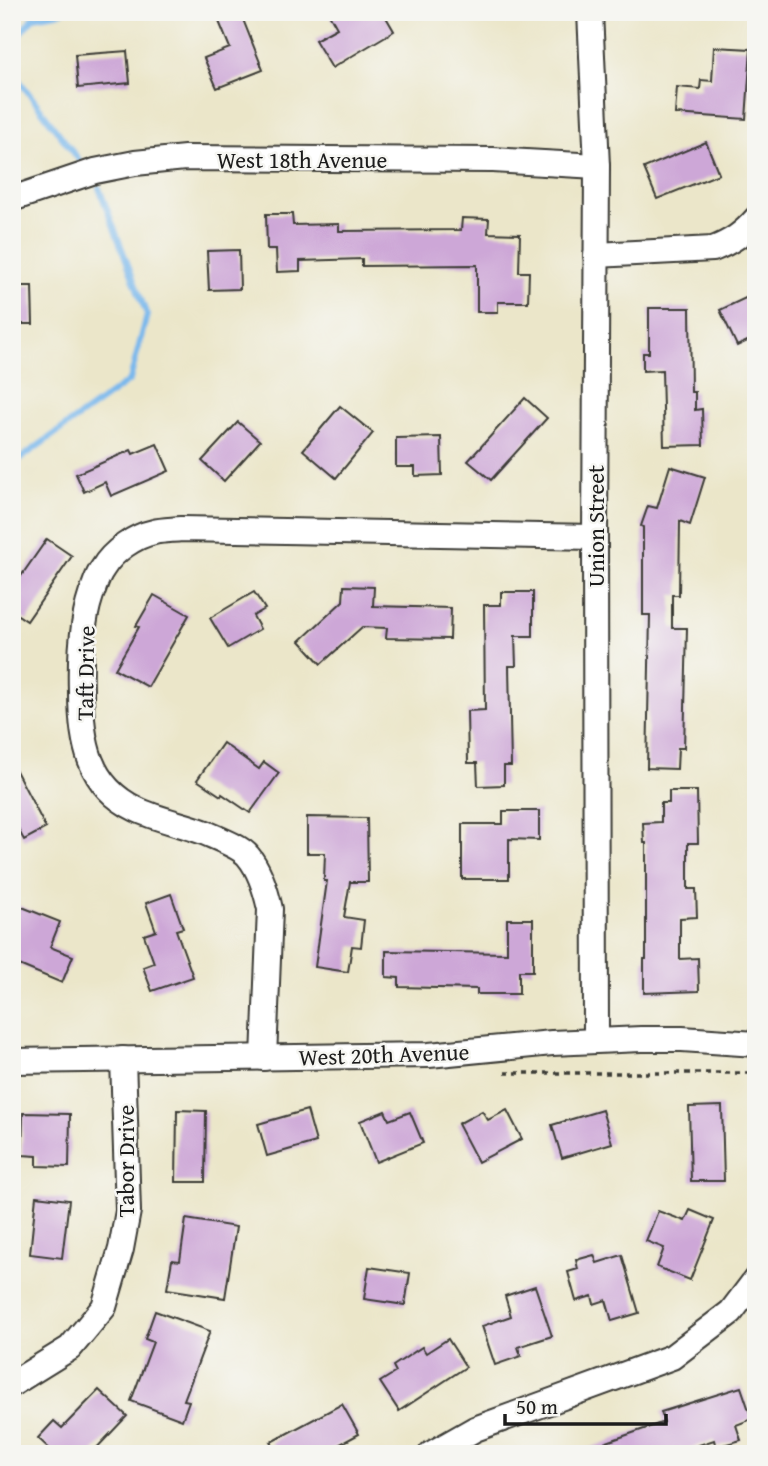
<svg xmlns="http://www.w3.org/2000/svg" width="768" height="1466" font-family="'Gentium Book Plus',serif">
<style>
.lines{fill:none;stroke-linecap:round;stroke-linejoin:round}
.stream{stroke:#79b8ec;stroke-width:6}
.building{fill:#cda7d7}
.minor-casing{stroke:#3b3a36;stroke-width:28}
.path{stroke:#3b3a36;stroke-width:3.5;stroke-dasharray:5 5;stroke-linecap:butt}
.minor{stroke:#fff;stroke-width:24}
.labels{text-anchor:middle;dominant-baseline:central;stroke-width:5;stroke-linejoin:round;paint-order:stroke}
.street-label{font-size:23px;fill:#1c1c1c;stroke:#f6f6f2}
</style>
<rect width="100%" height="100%" fill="#f6f6f2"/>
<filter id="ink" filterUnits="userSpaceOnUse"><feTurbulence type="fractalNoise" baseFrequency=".0143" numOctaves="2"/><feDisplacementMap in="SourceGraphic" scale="14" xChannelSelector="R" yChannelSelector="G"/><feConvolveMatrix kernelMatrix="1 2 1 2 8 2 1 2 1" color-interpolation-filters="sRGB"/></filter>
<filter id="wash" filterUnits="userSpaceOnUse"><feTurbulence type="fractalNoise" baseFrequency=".00686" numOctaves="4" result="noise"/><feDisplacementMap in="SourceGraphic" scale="28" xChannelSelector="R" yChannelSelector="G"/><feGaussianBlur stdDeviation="1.57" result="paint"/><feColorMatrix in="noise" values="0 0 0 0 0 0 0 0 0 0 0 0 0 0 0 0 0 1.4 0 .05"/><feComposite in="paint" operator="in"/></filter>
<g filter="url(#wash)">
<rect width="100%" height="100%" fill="#ebe6c9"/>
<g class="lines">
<g class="stream">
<path d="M12,51l1,-10 21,-24 28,-5"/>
<path d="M12,71l67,89"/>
<path d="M12,467l5,-6 113,-81 17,-65 -48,-127"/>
</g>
</g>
<g id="blocks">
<g class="building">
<path d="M235,12h5l23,58 -46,18 -13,-30 26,-10 -12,-29z"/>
<path d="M328,12h55l11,19 -62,37 -17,-28 22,-12z"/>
<path d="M714,47l37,2 -5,70 -71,-5 2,-27 23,2 1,-9 11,1z"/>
<path d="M127,51l3,32 -52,5 -3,-33z"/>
<path d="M706,142l13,32 -62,25 -13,-31z"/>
<path d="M266,214h26l1,11 46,-1v7l122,-1 1,-12 27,1 -1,14 32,1 -1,38h10l-1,30h-30v10h-21v-47l-115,1v-7l-62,2v10l-23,1 -1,-23h-9z"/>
<path d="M239,250l1,39 -31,1 -2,-39z"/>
<path d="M12,286h20l1,38h-21z"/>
<path d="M756,293v44l-19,9 -17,-36z"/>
<path d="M649,308h41l1,84h4v18l7,-1 1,36 -39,1 -2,-76 -19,1v-18h6z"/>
<path d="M525,398l22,20 -56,62 -23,-19z"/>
<path d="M340,406l33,27 -37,45 -33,-28z"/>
<path d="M238,422l22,19 -36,40 -22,-20z"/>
<path d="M441,437l1,38 -27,1v-9h-19v-29z"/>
<path d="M157,444l12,27 -58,25 -6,-14 -21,10 -8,-18 55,-24 2,4z"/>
<path d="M670,466l35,11 -15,48 -10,-4 -1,74h-7v33h15l-3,120h-6l-1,21 -30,-1 3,-153h-7v-88l-2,-1 7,-20 9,2z"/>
<path d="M47,539l25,17 -45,65 -15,-10v-22z"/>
<path d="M344,586l30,1 -1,19 78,2 -1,31 -64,-1 1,-10 -25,-1 -41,37 -21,-23 43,-40z"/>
<path d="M254,592l11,17 -12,7 7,13 -32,19 -18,-30z"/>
<path d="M501,592h32v44h-18l1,30h-7l2,100h-7v19l-26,1 -1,-23h-9l-1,-52 18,-1 -1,-105h17z"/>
<path d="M154,595l35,20 -41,72 -33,-18 24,-42 -3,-1z"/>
<path d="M223,743l36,26 5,-7 15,11 -29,40 -28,-19 -1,2 -24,-16z"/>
<path d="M12,763l34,65 -22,12 -12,-22z"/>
<path d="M669,791h28l1,52h-10v46h8l1,28 -17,1v41l18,-1 1,33 -55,2v-34h2v-116h-2l-1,-20 18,-1v-19h8z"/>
<path d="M503,811h36v29l-30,-1v40h-47v-55h41z"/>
<path d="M307,817l60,1 1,64h-18l-6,35 20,3 -3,27 -9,-1 -4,26 -33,-5 12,-86h-3l1,-28h-18z"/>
<path d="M171,894l12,34 -7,2 17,47 -41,14 -9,-24 11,-4 -10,-28 12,-4 -10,-28z"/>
<path d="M12,903l48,19 -10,25 23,9 -11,27 -50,-21z"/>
<path d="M507,919h26v52h-14v23h-42v-5l-78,-2v-9l-13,-1v-26l121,2z"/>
<path d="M722,1106l2,75h-33l-2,-74z"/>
<path d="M177,1110l29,1 -1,71h-29z"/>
<path d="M307,1110l9,32 -49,14 -9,-32z"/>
<path d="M507,1110l15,29 -44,23 -20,-38 24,-13 6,9z"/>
<path d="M602,1110l10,33 -50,15 -10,-33z"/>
<path d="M385,1111l4,9 21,-8 13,31 -47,19 -16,-41z"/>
<path d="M23,1113l47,1 -1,53 -32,-1v-10l-15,-1z"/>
<path d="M36,1196l33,4 -7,58 -32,-4z"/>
<path d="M690,1210l24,10 -24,60 -33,-13 7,-19 -18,-7 12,-30 27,10z"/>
<path d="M186,1219l50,8 -11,71 -58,-9 5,-29 8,1z"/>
<path d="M594,1255l3,8 25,-8 17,58 -27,8 -6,-21 -12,4 -2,-8 -16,5 -8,-29 10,-3 -2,-9z"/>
<path d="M369,1267l41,6 -5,32 -41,-6z"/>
<path d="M535,1286l17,50 -34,11 3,9 -26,9 -13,-39 29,-10 -6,-20z"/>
<path d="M155,1311l55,20 -26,69 5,1 -7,19 -51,-19 22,-59 -8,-3z"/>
<path d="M448,1339l18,28 -67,44 -19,-29 16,-10 -3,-6 29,-19 4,6z"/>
<path d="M741,1387l11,32 -16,6 5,15 -25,7 -2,-7 -42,14h-91v-3l83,-29 -3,-10z"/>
<path d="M99,1390l28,26 -36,38h-36l-17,-16 16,-17 8,7z"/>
<path d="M342,1404l17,30 -37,20h-45l-6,-12z"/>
</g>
</g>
</g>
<g filter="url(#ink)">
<use href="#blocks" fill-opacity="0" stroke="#3b3a36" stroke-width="2"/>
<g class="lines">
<defs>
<g id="minor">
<path d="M590,12l7,154 -2,371 1,503"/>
<path d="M12,199l83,-28 40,-8 50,-5 308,2 104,6"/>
<path d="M596,255l117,-6c18,-7 30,-15 43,-30"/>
<path d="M264,1058l6,-149c-4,-18 -10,-39 -22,-53 -7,-9 -31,-18 -42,-23 -22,-9 -48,-13 -70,-24 -48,-23 -55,-68 -55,-117 -1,-33 0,-74 13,-105 2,-6 5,-14 9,-19 10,-17 32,-32 51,-36 8,-2 18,-2 27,-3l414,8"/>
<path d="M12,1061l417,-6 123,-12 89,-4h41l74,5"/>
<path d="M12,1384l58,-36 34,-41 17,-58 7,-38 -5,-152"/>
<path d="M431,1454l44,-25 197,-72 59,-45 25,-33"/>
</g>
</defs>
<use href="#minor" class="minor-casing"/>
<path class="path" d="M505,1073h251"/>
<use href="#minor" class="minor"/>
</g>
</g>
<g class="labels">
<g class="street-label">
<text x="302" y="159">West 18th Avenue</text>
<text transform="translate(595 526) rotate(-90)">Union Street</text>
<text transform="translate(85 673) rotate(-89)">Taft Drive</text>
<text transform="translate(384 1054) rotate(-2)">West 20th Avenue</text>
<text transform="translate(125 1161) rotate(-90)">Tabor Drive</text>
</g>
</g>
<rect width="768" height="1466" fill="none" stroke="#f6f6f2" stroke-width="42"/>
<path d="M505 1414v10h161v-10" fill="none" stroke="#1c1c1c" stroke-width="3.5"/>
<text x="516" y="1414" font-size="21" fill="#1c1c1c" stroke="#f6f6f2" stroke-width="5" paint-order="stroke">50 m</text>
</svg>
